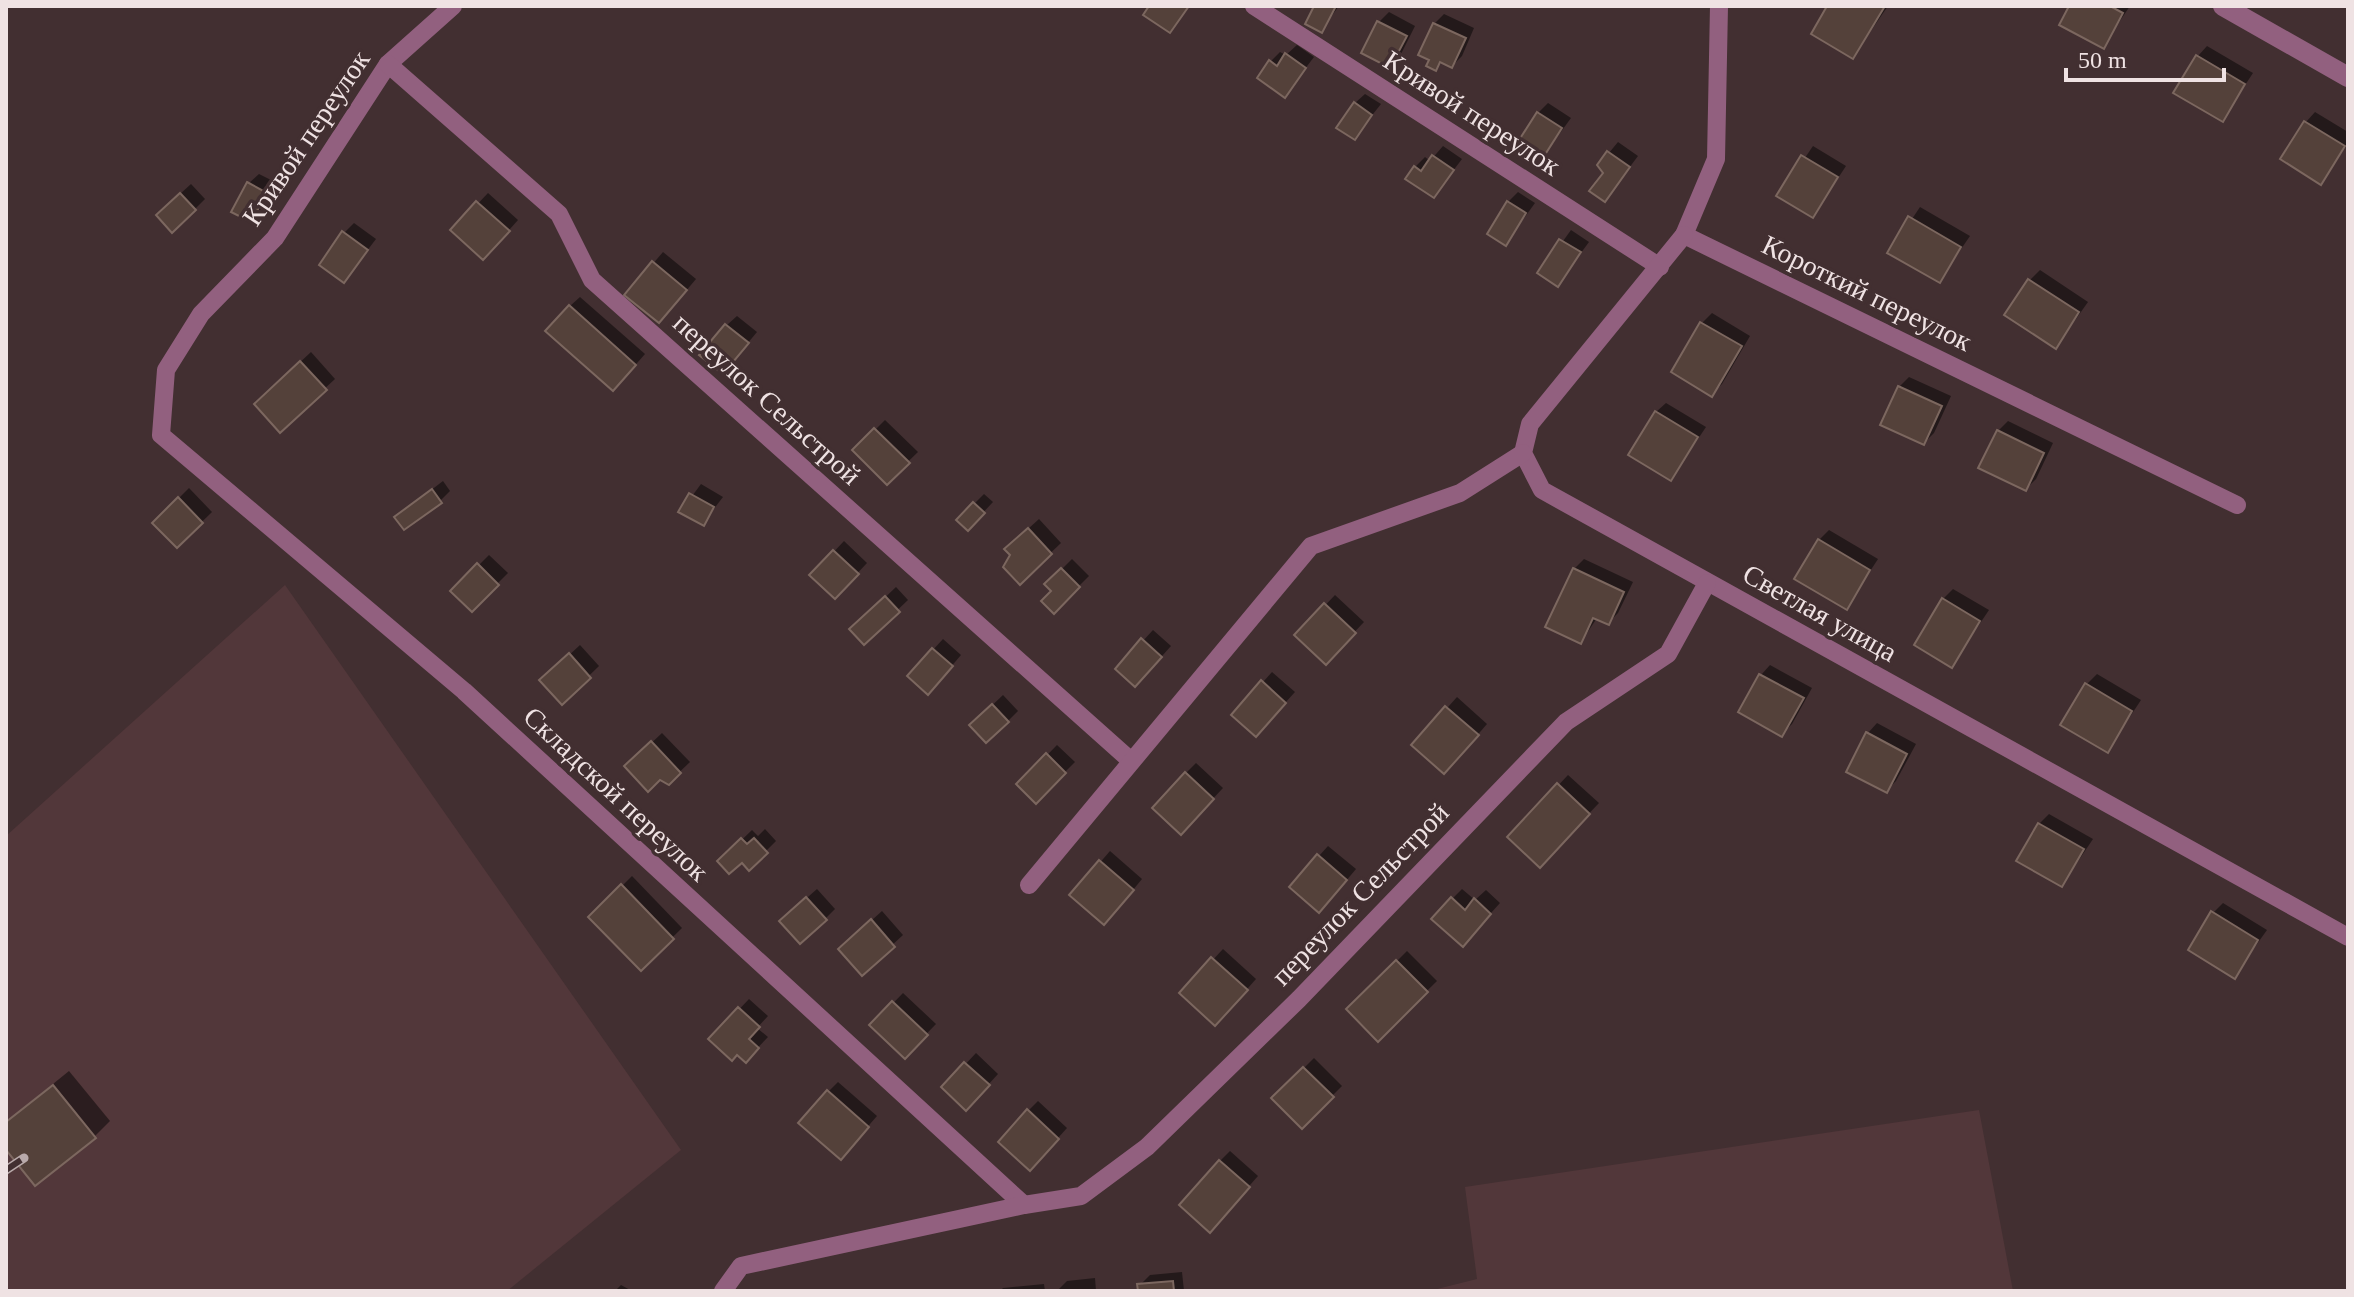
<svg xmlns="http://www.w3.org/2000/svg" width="2354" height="1297" font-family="Georgia,serif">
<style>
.built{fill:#52373a}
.shadow{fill:#0007}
.building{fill:#54413a;stroke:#7c675f;stroke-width:2}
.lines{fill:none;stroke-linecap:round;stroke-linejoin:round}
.minor{stroke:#92607f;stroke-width:18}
.tertiary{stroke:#92607f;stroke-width:20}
.rail-casing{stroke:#b9aaab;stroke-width:9}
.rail{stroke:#422f31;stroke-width:6;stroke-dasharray:18;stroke-linecap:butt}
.labels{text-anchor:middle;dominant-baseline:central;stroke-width:7;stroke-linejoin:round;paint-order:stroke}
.street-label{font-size:28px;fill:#efe2e3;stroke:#422f31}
</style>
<rect width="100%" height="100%" fill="#422f31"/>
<g class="built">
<path d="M285,585l396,565 -174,141h-501v-455z"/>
<path d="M1979,1110l34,181h-584l48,-12 -12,-92z"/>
</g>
<g class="shadow">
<path d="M1317,6h22l-18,24z"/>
<path d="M1830,6h58l-35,51z"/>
<path d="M2072,6h58l-27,40z"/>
<path d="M1389,12l26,14 -15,30 -10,10 -11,-44z"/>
<path d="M1444,14l30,14 -12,28 -10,10 -9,-5 -7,7 -2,-44z"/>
<path d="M1297,45l17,12 -29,38 -14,-34 9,-9 6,3z"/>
<path d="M2207,46l46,27 -31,47 -24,-64z"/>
<path d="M1365,94l16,10 -27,34 1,-35z"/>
<path d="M1548,103l23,15 -32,44 -1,-49z"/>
<path d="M2315,112l33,20v12l-28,38 -14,-60z"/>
<path d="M1618,142l20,14 -33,44v-27l-6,-8z"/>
<path d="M1443,146l19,13 -28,37 -19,-29 10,-10 5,4z"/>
<path d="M1813,146l33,20 -33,50 -34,-20z"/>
<path d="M259,174l16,8 -14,28 -10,10 -2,-37z"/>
<path d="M191,184l14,15 -10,10 -27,-4z"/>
<path d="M1518,192l17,11 -29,40 2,-41z"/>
<path d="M488,193l30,27 -25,28 -40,-18z"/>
<path d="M1920,207l50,29 -31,45 -49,-29z"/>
<path d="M354,223l22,16 -32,42v-48z"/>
<path d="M1571,230l18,12 -31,42 -18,-11z"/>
<path d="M663,252l33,27 -27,32 -42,-17z"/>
<path d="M2040,270l48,32 -32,45 -26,-67z"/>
<path d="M580,297l65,57 -22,25 -53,-73z"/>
<path d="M1712,313l38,23 -28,48 -10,10 -10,-71z"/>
<path d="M737,316l20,16 -25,30 -5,-37z"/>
<path d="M311,352l24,27 -55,51 -14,-36z"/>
<path d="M1909,377l42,19 -17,37 -10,10 -25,-56z"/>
<path d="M1666,403l40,24 -35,52 -15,-67z"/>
<path d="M885,420l33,32 -31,30 -32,-32z"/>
<path d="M2008,421l45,22 -17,36 -10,10 -28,-58z"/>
<path d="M443,481l7,10 -10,10 -44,16z"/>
<path d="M701,484l22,13 -20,26 -22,-12z"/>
<path d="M189,488l23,24 -35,34 -23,-23z"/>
<path d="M984,494l9,8 -15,16 -4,-14z"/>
<path d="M1039,519l22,24 -41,39 -7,-27 4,-16z"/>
<path d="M1829,530l49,29 -32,49 -27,-68z"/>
<path d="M844,541l23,22 -32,34 -23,-22z"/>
<path d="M489,555l19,18 -36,36 -19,-18z"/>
<path d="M1072,559l17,17 -35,35 -1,-20 -6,-7z"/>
<path d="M1584,559l49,23 -15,31 -10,10 -11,-5 -16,24 -7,-73z"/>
<path d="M896,587l12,13 -44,42 -12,-13z"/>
<path d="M1953,589l36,21 -37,55 -9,-66z"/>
<path d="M1335,595l29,27 -38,40 -29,-27z"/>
<path d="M1153,630l18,16 -26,29 -28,-6z"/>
<path d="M943,639l18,16 -23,27 -29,-6z"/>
<path d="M580,645l19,21 -37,36 -10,-31z"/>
<path d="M1770,665l42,23 -20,36 -10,10 -21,-59z"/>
<path d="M1272,672l23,20 -29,32 -3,-42z"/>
<path d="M2097,674l44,26 -33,50 -21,-66z"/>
<path d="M1003,695l15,16 -10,10 -26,-6z"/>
<path d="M1457,697l30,27 -33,38 -40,-17z"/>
<path d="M1877,723l39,21 -20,37 -10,10 -18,-58z"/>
<path d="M662,733l28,29 -21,20 -42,-16z"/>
<path d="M1057,745l18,17 -39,39 -17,-17z"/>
<path d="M1196,763l27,25 -32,34 -5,-49z"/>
<path d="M1568,775l31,28 -59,62 -30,-28z"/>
<path d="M2049,814l44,25 -31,46 -23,-61z"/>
<path d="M765,829l11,12 -27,27 -7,-8 -22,1 32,-31 6,6z"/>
<path d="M1328,846l28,23 -27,32 -38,-14z"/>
<path d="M1110,851l32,28 -28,34 -42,-18z"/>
<path d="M632,876l50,52 -41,40 -50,-51z"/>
<path d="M817,889l18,20 -10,10 -33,-8z"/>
<path d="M1462,889l13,11 11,-10 14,13 -28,31 -20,-35z"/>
<path d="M2223,903l44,27 -33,46 -21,-63z"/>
<path d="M882,911l21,24 -41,38 -11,-34z"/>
<path d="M1223,949l33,30 -31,35 -43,-21z"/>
<path d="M1407,951l30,30 -59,58 -29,-30z"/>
<path d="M903,993l33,31 -31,32 -33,-31z"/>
<path d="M749,999l19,17 -11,12 11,9 -22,23 -35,-21z"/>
<path d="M976,1053l22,21 -22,24 -32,-11z"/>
<path d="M1314,1058l28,28 -40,40 -28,-28z"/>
<path d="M69,1071l41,50 -16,16 -88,9v-24z"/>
<path d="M838,1082l39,34 -27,31 -21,-56z"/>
<path d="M1038,1101l29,27 -27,30 -12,-47z"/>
<path d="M1230,1151l28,25 -39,44 1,-59z"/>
<path d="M1182,1272l2,19h-44v-6l10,-10z"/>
<path d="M1095,1278l1,13h-39l10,-10z"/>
<path d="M1044,1284l1,7h-45l3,-3z"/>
<path d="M621,1285l11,6h-17z"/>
</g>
<g class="building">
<path d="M1149,6h40l-19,27 -27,-18z"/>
<path d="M1314,6h22l-14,27 -17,-9z"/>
<path d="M1827,6h58l-32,53 -42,-25z"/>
<path d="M2069,6h41l13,7 -19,36 -45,-24z"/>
<path d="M1377,21l30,15 -17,32 -29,-15z"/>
<path d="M1433,23l33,15 -14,30 -12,-6 -4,9 -10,-5 3,-6 -11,-5z"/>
<path d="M1285,53l21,15 -21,30 -28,-20 12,-18 8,6z"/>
<path d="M2196,55l49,29 -22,38 -50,-29z"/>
<path d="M1354,102l18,13 -17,25 -19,-12z"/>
<path d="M1537,112l25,16 -23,36 -25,-16z"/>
<path d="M2304,121l41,25 -24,39 -41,-26z"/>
<path d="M1607,151l23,16 -25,35 -16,-11 14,-18 -6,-8z"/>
<path d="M1432,155l22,15 -20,28 -29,-19 9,-13 7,5z"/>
<path d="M1801,155l37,22 -25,41 -37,-22z"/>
<path d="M247,182l20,11 -16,29 -20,-10z"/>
<path d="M180,193l16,17 -24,23 -16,-18z"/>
<path d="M476,201l34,30 -27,29 -33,-30z"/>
<path d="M1507,201l19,12 -20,33 -19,-12z"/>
<path d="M1908,216l53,31 -21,36 -53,-30z"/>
<path d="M342,231l26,19 -24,33 -25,-18z"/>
<path d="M1559,239l22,13 -23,35 -21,-14z"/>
<path d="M652,261l35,29 -28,33 -35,-28z"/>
<path d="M2028,279l51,33 -23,37 -52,-34z"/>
<path d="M569,305l67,60 -23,26 -68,-60z"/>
<path d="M1700,322l42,24 -30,51 -41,-25z"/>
<path d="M725,324l24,19 -26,31 -24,-19z"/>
<path d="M300,361l27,29 -47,43 -26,-29z"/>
<path d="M1898,386l44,20 -18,39 -44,-20z"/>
<path d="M1655,411l43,26 -27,44 -43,-26z"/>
<path d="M874,428l36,35 -23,22 -35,-35z"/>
<path d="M1997,430l47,23 -18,38 -48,-23z"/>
<path d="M432,489l10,14 -38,27 -10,-13z"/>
<path d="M689,493l25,14 -10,19 -26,-14z"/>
<path d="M178,497l25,26 -26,25 -25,-25z"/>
<path d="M973,502l12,11 -17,18 -12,-11z"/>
<path d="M1028,528l24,26 -32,31 -17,-18 7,-12 -6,-6z"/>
<path d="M1818,539l52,31 -23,40 -53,-31z"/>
<path d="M833,550l26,24 -24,25 -26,-24z"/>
<path d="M477,563l22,22 -27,27 -22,-21z"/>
<path d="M1061,568l19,19 -26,27 -13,-13 10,-10 -7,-7z"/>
<path d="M1573,568l51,24 -15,33 -16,-7 -12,26 -36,-17z"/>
<path d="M885,596l15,16 -36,33 -15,-16z"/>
<path d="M1942,598l38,23 -28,47 -38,-23z"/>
<path d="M1324,603l32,30 -30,32 -32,-30z"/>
<path d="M1141,638l21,19 -27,30 -20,-18z"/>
<path d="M932,648l21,18 -25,29 -21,-19z"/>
<path d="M569,653l22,25 -29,27 -23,-25z"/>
<path d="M1759,674l45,24 -22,39 -44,-25z"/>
<path d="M1261,680l25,23 -30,34 -25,-22z"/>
<path d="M2085,683l47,28 -24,42 -48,-28z"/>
<path d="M992,704l17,18 -23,21 -17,-18z"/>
<path d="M1445,706l34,29 -35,39 -33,-29z"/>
<path d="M1866,732l41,22 -20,39 -41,-21z"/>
<path d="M651,741l30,32 -12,12 -9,-5 -12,12 -24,-26z"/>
<path d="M1046,753l20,20 -30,31 -20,-20z"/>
<path d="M1185,772l29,27 -33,36 -29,-27z"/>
<path d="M1557,783l33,31 -50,54 -33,-31z"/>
<path d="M2038,823l46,26 -22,38 -46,-26z"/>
<path d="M741,838l6,6 7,-6 14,15 -19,18 -7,-8 -13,11 -12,-13z"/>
<path d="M1317,854l30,26 -28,33 -30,-26z"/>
<path d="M1099,860l35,30 -30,35 -35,-30z"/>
<path d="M621,884l53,55 -33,32 -53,-54z"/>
<path d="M806,897l21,23 -27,24 -21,-23z"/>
<path d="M1451,897l14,13 9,-12 17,16 -28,33 -32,-28z"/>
<path d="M2211,911l47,29 -23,39 -47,-29z"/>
<path d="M871,919l24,28 -33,29 -24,-27z"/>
<path d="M1211,957l37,33 -33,36 -36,-33z"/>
<path d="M1396,960l32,32 -50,50 -32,-33z"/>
<path d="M892,1001l36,34 -23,24 -36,-34z"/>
<path d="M738,1007l22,20 -11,12 10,9 -13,15 -9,-8 -5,6 -24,-22z"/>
<path d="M964,1062l26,23 -24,26 -25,-24z"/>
<path d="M1303,1067l31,30 -32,32 -31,-31z"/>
<path d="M53,1085l43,53 -61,48 -29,-36v-28z"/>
<path d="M827,1090l42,37 -28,33 -43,-37z"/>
<path d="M1027,1109l32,30 -29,32 -32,-29z"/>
<path d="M1219,1160l31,27 -40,46 -31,-28z"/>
<path d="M1173,1281l1,10h-36l-1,-7z"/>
</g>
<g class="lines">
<g class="minor">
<path d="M453,6l-65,58 -113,174 -74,76 -35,56 -5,65 303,256 560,514"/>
<path d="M1254,6l406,261"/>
<path d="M1719,6l-3,153 -32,76 553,270"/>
<path d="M388,64l171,150 33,66 538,480"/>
<path d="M1684,235l-154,189 -7,29 19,37 806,447"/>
<path d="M1029,885l282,-339 149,-53 63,-40"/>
<path d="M723,1291l18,-25 283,-61 57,-9 66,-49 152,-148 267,-277 102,-68 39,-71"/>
</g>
<path class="tertiary" d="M2223,6l125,71"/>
<defs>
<path id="rail" d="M6,1170l18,-12"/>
</defs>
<use href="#rail" class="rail-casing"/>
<use href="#rail" class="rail"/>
</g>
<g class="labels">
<g class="street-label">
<text transform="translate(1472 113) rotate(33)">Кривой переулок</text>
<text transform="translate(306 138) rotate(-56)">Кривой переулок</text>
<text transform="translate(1867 293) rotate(26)">Короткий переулок</text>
<text transform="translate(767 399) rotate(42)">переулок Сельстрой</text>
<text transform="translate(1820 613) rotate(29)">Светлая улица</text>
<text transform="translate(616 794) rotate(43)">Складской переулок</text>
<text transform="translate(1360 894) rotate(-46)">переулок Сельстрой</text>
</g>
</g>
<rect width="2354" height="1297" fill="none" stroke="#efe2e3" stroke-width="16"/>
<path d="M2066 68v12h158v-12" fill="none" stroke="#efe2e3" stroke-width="4"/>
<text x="2078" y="68" font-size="24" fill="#efe2e3" stroke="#422f31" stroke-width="6" paint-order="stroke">50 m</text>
</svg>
